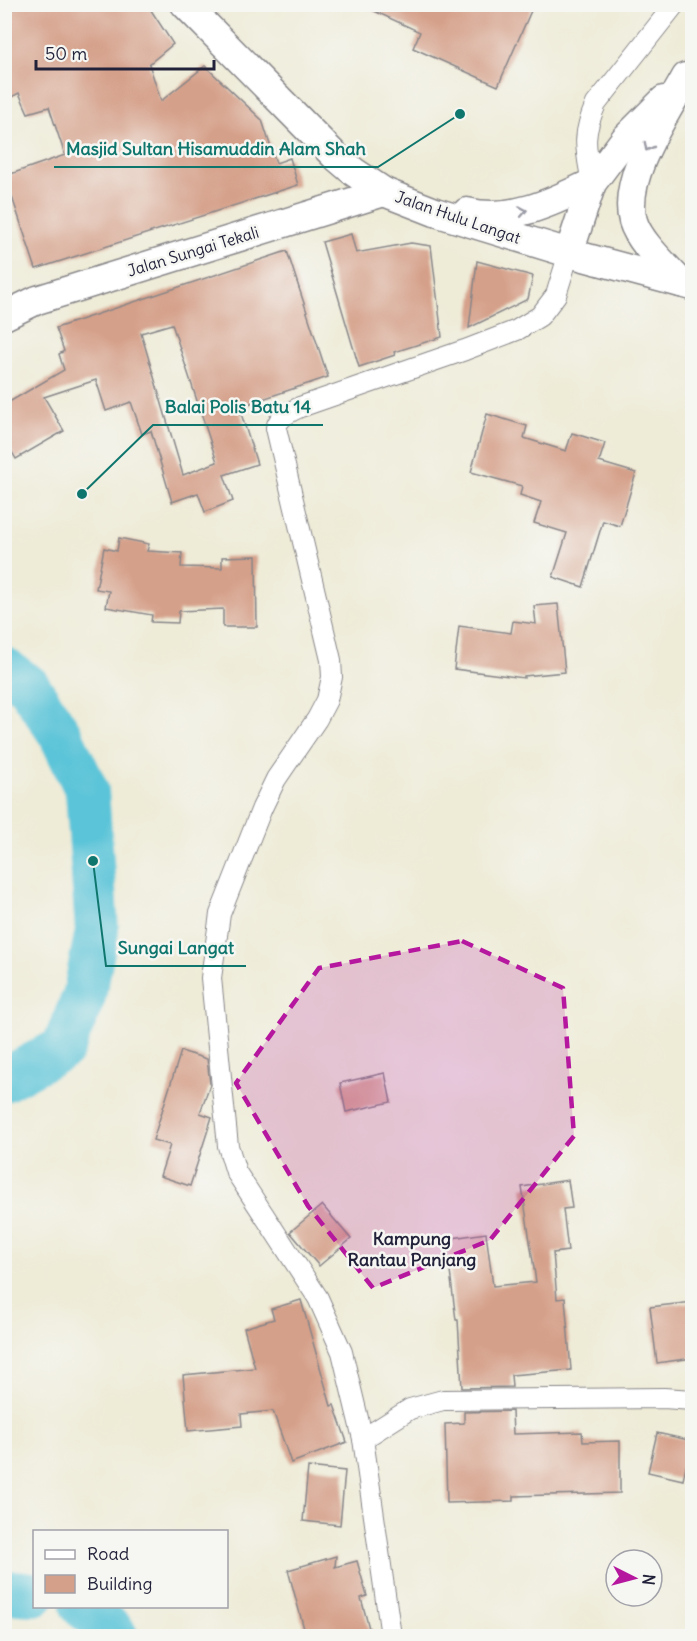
<svg xmlns="http://www.w3.org/2000/svg" width="697" height="1641" font-family="Delius,sans-serif">
<style>
.lines{fill:none;stroke-linecap:round;stroke-linejoin:round}
.river{stroke:#5bc4d8;stroke-width:44}
.building{fill:#d5a08a;fill-rule:evenodd}
.street-casing{stroke:#888689;stroke-width:22}
.secondary-casing{stroke:#888689;stroke-width:31}
.street{stroke:#fff;stroke-width:20}
.secondary{stroke:#fff;stroke-width:28}
.oneway{stroke:#9c9ca7}
.marked{fill:#b5179e;fill-opacity:0.2;stroke:#b5179e;stroke-width:4.5;stroke-dasharray:12 8;stroke-linejoin:round}
.labels{text-anchor:middle;dominant-baseline:central;stroke-width:5;stroke-linejoin:round;paint-order:stroke}
.street-label{font-size:16px;fill:#22223b;stroke:#f6f6f2}
.neighbourhood-label{font-size:18px;font-weight:bold;fill:#22223b;stroke:#f6f6f2}
.leader{fill:none;stroke:#0f766e;stroke-width:2}
.callout-dot{fill:#0f766e;stroke:#f6f6f2;stroke-width:2}
.callout-label{font-size:18px;text-anchor:middle;font-weight:bold;fill:#0f766e;stroke:#f6f6f2;stroke-width:5;stroke-linejoin:round;paint-order:stroke}
</style>
<rect width="100%" height="100%" fill="#f6f6f2"/>
<filter id="ink" filterUnits="userSpaceOnUse"><feTurbulence type="fractalNoise" baseFrequency=".0167" numOctaves="2"/><feDisplacementMap in="SourceGraphic" scale="12" xChannelSelector="R" yChannelSelector="G"/><feConvolveMatrix kernelMatrix="1 2 1 2 8 2 1 2 1" color-interpolation-filters="sRGB"/></filter>
<filter id="wash" filterUnits="userSpaceOnUse"><feTurbulence type="fractalNoise" baseFrequency=".008" numOctaves="4" result="noise"/><feDisplacementMap in="SourceGraphic" scale="24" xChannelSelector="R" yChannelSelector="G"/><feGaussianBlur stdDeviation="1.35" result="paint"/><feColorMatrix in="noise" values="0 0 0 0 0 0 0 0 0 0 0 0 0 0 0 0 0 1.4 0 .05"/><feComposite in="paint" operator="in"/></filter>
<g filter="url(#wash)">
<rect width="100%" height="100%" fill="#eeebd7"/>
<g class="lines">
<g class="river">
<path d="M4,669l24,17 32,48 27,57 10,140 -13,65 -21,52 -59,32"/>
<path d="M4,1592l30,2"/>
<path d="M82,1606l29,23 5,7"/>
</g>
</g>
<g id="blocks">
<g class="building">
<path d="M23,4h124l26,40 -24,20 12,37 44,-35 57,54 14,43 14,-5 8,27 -262,84 -31,-93 60,-21 -16,-48 -21,6 -9,-20 -15,8v-93l12,1z"/>
<path d="M359,4h175l-36,82 -85,-38 7,-16z"/>
<path d="M351,234l5,19 55,-10 20,3 11,91 -48,15 1,3 -36,12 -37,-125z"/>
<path d="M287,251l41,126 -89,30 18,57 -33,11 9,26 -28,11 -7,-19 -26,9 -21,-71 -9,3 -11,-32 -25,9 -10,-31 -52,17 20,34 -48,28 -12,-21v-33l60,-35 -5,-16 5,-3 -8,-23zM172,324l45,138 -34,13 -42,-142z"/>
<path d="M477,261l56,15 -5,23 -59,29z"/>
<path d="M487,414l40,12 -3,12 42,13 6,-18 33,10 -6,19 37,11 -16,53 -17,-5 -20,66 -30,-10 14,-44 -33,-10 7,-21 -21,-7 2,-9 -51,-14z"/>
<path d="M119,538l30,6 -2,7 35,2 -1,14 41,1v-11l34,-1 1,71h-34v-18l-44,2 -1,12 -27,-1 1,-7 -46,-8 3,-16 -13,-2 8,-41 13,3z"/>
<path d="M558,604l7,68 -41,4v2l-70,-9 5,-43 52,7 2,-12 23,3 -2,-18z"/>
<path d="M181,1051l26,8 3,25 -10,29 12,4 -22,69 -30,-10 10,-31 -17,-5z"/>
<path d="M385,1073l6,29 -45,10 -6,-29z"/>
<path d="M568,1180l4,28 -9,1 5,42 -15,2 4,46 8,-1 6,72 -60,5 1,12 -50,1 -4,-68h-2l-10,-81 40,-6 7,53 43,-4 -14,-95z"/>
<path d="M322,1205l29,34 -32,27 -29,-34z"/>
<path d="M301,1300l30,106 3,-1 13,37 -56,21 -18,-52 -32,3 1,12 -54,5 -5,-56 72,-7 -11,-40 30,-9 -3,-10z"/>
<path d="M693,1302v56l-36,5 -7,-56z"/>
<path d="M512,1411l1,23 69,-2 1,10 37,-1v52l-106,3v5l-67,2 -2,-79 19,-1v-11z"/>
<path d="M657,1433l36,8v26l-7,-1 -3,14 -35,-8z"/>
<path d="M308,1467l37,4 -5,54 -37,-4z"/>
<path d="M336,1556l-1,11 22,-6 10,35 -6,2 10,38h-65l-18,-66z"/>
</g>
</g>
</g>
<g filter="url(#ink)">
<use href="#blocks" fill-opacity="0" stroke="#888689" stroke-width="1.5"/>
<g class="lines">
<defs>
<g id="street">
<path d="M592,183c-6,-34 -11,-46 4,-79l79,-100"/>
<path d="M363,1439l47,-30 33,-9 221,-2 28,2"/>
<path d="M391,1636l-28,-197 -21,-87 -24,-54 -82,-126 -8,-26 -17,-168 9,-64 42,-106 14,-29 41,-60 10,-19 5,-23 -1,-17 -55,-232c3,-12 14,-16 24,-21l165,-57 52,-20 23,-14 16,-21 13,-42"/>
</g>
<g id="secondary">
<path d="M185,4l149,151 20,17 30,20 51,20 134,41 123,33"/>
<path d="M467,212c44,11 86,-10 125,-29"/>
<path d="M569,253l23,-70 33,-44 39,-39"/>
<path d="M681,283c-14,-16 -42,-41 -48,-62 -12,-44 33,-107 53,-144"/>
<path d="M4,316l33,-16 347,-108"/>
</g>
</defs>
<use href="#street" class="street-casing"/>
<use href="#secondary" class="secondary-casing"/>
<use href="#street" class="street"/>
<use href="#secondary" class="secondary"/>
</g>
<defs><path id="oneway-chevron" d="M-2-3.5L2.5 0L-2 3.5" fill="none" stroke-width="1.6" stroke-linecap="round" stroke-linejoin="round" transform="scale(1.5)"/></defs>
<g class="oneway">
<use href="#oneway-chevron" transform="translate(648 147) rotate(118)"/>
<use href="#oneway-chevron" transform="translate(523 211) rotate(-11)"/>
</g>
</g>
<path class="marked" d="M462,941l101,47 11,148 -84,104 -117,48 -65,-82 -72,-123 83,-115z"/>
<g class="labels">
<g class="street-label">
<text transform="translate(458 217) rotate(19)">Jalan Hulu Langat</text>
<text transform="translate(193 251) rotate(-17)">Jalan Sungai Tekali</text>
</g>
<g class="neighbourhood-label">
<text x="412" y="1238">Kampung<tspan x="412" dy="21">Rantau Panjang</tspan></text>
</g>
</g>
<path class="leader" d="M460 114L378 167H54M82 494L153 425H323M93 861L106 966H246"/>
<g class="callout-dot">
<circle cx="460" cy="114" r="6"/>
<circle cx="82" cy="494" r="6"/>
<circle cx="93" cy="861" r="6"/>
</g>
<g class="callout-label">
<text x="216" y="155">Masjid Sultan Hisamuddin Alam Shah</text>
<text x="238" y="413">Balai Polis Batu 14</text>
<text x="176" y="954">Sungai Langat</text>
</g>
<rect width="697" height="1641" fill="none" stroke="#f6f6f2" stroke-width="24"/>
<rect x="33" y="1530" width="195" height="78" fill="#f6f6f2" stroke="#a1a1a9" stroke-width="1.5"/>
<rect x="45" y="1550" width="30" height="9" fill="#ffffff" stroke="#a1a1a9" stroke-width="1.5"/>
<text x="87" y="1560" font-size="18" fill="#22223b">Road</text>
<rect x="45" y="1575" width="30" height="18" fill="#d5a08a" stroke="#a1a1a9" stroke-width="1.5"/>
<text x="87" y="1590" font-size="18" fill="#22223b">Building</text>
<g transform="translate(634 1578) rotate(96)"><circle r="28" fill="#f6f6f2" stroke="#a1a1a9" stroke-width="1.5"/>
<path d="M0-4.5L10 22L0 15L-10 22Z" fill="#b5179e"/>
<text y="-9" font-size="16" font-weight="bold" text-anchor="middle" fill="#22223b">N</text>
</g>
<path d="M36 60v9h178v-9" fill="none" stroke="#22223b" stroke-width="3"/>
<text x="45" y="60" font-size="18" fill="#22223b" stroke="#f6f6f2" stroke-width="4.5" paint-order="stroke">50 m</text>
</svg>
